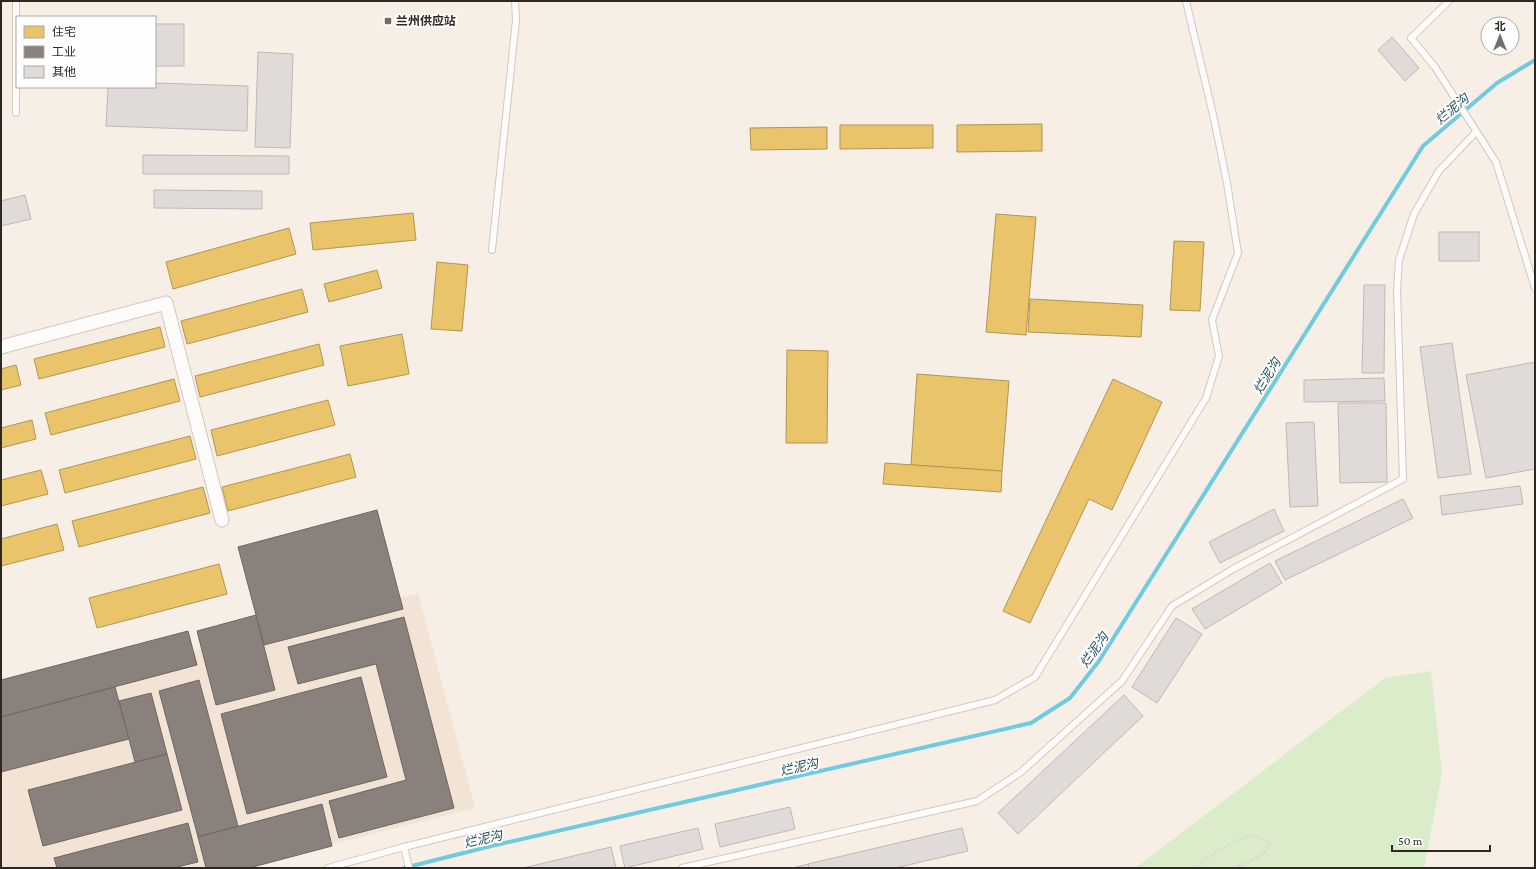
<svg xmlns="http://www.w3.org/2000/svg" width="1536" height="869" font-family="'Crimson Pro','Noto Sans SC',serif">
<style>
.built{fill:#f2e3d4}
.green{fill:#daecca}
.homes{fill:#e9c46a;stroke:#b19554}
.industry{fill:#8a817c;stroke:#6e6661}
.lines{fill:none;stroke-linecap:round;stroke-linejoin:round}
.stream{stroke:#71cbde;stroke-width:4}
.building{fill:#e0dad9;stroke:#beb8b6}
.service-casing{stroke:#cfc9c2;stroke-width:8}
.minor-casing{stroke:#cfc9c2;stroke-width:15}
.path{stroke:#dcdad8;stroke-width:2.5;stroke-dasharray:3 2;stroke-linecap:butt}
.service{stroke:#fefcfb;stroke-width:6}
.minor{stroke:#fefcfb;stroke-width:13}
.poi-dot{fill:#746d67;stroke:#fefefe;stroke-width:1.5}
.labels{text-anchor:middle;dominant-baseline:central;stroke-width:4;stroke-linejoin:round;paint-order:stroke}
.poi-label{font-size:12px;font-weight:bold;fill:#2d2822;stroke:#fefefe;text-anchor:start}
.water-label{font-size:13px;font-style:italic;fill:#184e5b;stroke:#fefefe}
</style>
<rect width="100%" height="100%" fill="#f7eee6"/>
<path class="built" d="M418,593l57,215 -237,60h-237v-168z"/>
<path class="green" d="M1431,671l11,102 -18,95h-289l250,-190z"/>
<g class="homes">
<path d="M1042,124v27l-85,1v-27z"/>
<path d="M840,125h93v23l-93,1z"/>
<path d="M827,127v22l-76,1 -1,-22z"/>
<path d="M413,213l3,27 -103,10 -3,-27z"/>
<path d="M996,214l40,3 -10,118 -40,-3z"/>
<path d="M289,228l7,26 -123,35 -7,-27z"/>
<path d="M1174,241l30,1 -4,69 -30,-1z"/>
<path d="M437,262l31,3 -6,66 -31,-2z"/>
<path d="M377,270l5,18 -53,14 -5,-18z"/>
<path d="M302,289l6,23 -121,32 -6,-23z"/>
<path d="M1030,299l113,6 -2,32 -113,-5z"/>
<path d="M160,327l5,20 -126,32 -5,-20z"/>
<path d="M402,334l7,40 -61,12 -8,-40z"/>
<path d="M319,344l5,21 -124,32 -5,-21z"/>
<path d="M787,350l41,1 -1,92h-41z"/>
<path d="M16,365l5,20 -20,5v-21z"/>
<path d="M917,374l92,7 -7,90 -91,-6z"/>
<path d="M174,379l6,22 -129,34 -6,-22z"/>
<path d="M1113,379l49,23 -50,108 -23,-11 -59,124 -27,-12z"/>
<path d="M328,400l7,25 -118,31 -6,-26z"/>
<path d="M32,420l4,19 -35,9v-20z"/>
<path d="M190,436l6,23 -131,34 -6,-23z"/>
<path d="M350,454l6,23 -128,34 -6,-24z"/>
<path d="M885,463l117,8 -1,21 -118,-8z"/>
<path d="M41,470l7,24 -47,12v-26z"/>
<path d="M203,487l7,26 -131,34 -7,-26z"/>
<path d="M57,524l7,26 -63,16v-27z"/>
<path d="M219,564l8,30 -130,34 -8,-30z"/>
</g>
<g class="industry">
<path d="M377,510l26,99 -139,36 -26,-98z"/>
<path d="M256,615l19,75 -59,15 -19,-74z"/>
<path d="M404,617l50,191 -115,30 -10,-37 77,-21 -30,-116 -78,20 -10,-37z"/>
<path d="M188,631l9,34 -196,52v-37z"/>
<path d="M361,677l26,100 -140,37 -26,-100z"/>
<path d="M199,680l39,146 -40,11 -39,-146z"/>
<path d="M115,687l14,52 -128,33v-55z"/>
<path d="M151,693l16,61 -32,8 -16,-61z"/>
<path d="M167,754l15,56 -139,36 -15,-56z"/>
<path d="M322,804l10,42 -83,22h-43l-8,-31z"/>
<path d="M188,823l10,39 -25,6h-116l-3,-10z"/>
</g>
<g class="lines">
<path class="stream" d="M404,868l83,-21 544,-124 39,-25 29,-37 324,-515 74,-63 38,-23"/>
</g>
<g class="building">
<rect x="155" y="24" width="29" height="42"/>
<path d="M1392,37l27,31 -14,13 -27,-31z"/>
<path d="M258,52l35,2 -3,94 -35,-1z"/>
<path d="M155,83l93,3 -1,45 -141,-5 2,-39h47z"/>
<path d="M143,155l146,1v18h-146z"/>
<path d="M154,190l108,1v18l-108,-1z"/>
<path d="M25,195l6,24 -30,7v-25z"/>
<rect x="1439" y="232" width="40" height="29"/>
<path d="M1364,285h21l-1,88h-22z"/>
<path d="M1452,343l19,131 -33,4 -18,-131z"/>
<path d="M1535,362v107l-49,9 -20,-103z"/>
<path d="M1384,378l1,23 -81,1v-22z"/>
<path d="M1338,403h48l1,79 -47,1z"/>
<path d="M1314,422l4,84 -28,1 -4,-84z"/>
<path d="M1520,486l3,18 -81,11 -2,-19z"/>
<path d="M1403,499l10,19 -128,62 -10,-19z"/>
<path d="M1274,509l10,22 -64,32 -11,-21z"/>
<path d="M1270,563l12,20 -77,46 -13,-20z"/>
<path d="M1176,618l26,16 -45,69 -25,-16z"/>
<path d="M1124,695l19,21 -125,118 -20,-21z"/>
<path d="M790,807l5,22 -75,18 -5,-23z"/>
<path d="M698,828l5,21 -78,19 -5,-22z"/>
<path d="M962,828l6,23 -73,17h-86l-1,-4z"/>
<path d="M611,847l5,21h-93z"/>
<path d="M808,864l1,4h-17z"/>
</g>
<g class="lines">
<defs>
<g id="service">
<path d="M16,1v112"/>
<path d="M1449,1l-38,37 24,29 61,95 39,126"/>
<path d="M492,250l24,-230 -1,-19"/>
<path d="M404,847l5,21"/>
<path d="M328,868l76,-21 591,-147 40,-23 171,-279 13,-42 -7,-36 26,-67 -11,-70 -13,-64 -28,-118"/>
<path d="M682,868l295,-67 44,-29 101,-91 50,-75 61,-37 170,-90 -6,-189 2,-30 15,-46 25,-43 37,-39"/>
</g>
<path id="minor" d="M1,347l165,-44 56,217"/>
</defs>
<use href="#service" class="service-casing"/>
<use href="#minor" class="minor-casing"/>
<path class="path" d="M1194,868c11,-8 45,-33 58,-32 7,0 13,4 18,7 -3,13 -25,20 -36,25"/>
<use href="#service" class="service"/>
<use href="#minor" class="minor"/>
</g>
<rect class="poi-dot" x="384" y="17" width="8" height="8" rx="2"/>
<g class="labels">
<g class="poi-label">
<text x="396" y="21">兰州供应站</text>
</g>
<g class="water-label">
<text transform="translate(1452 109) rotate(-40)">烂泥沟</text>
<text transform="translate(1267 376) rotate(-58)">烂泥沟</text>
<text transform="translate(1094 650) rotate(-55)">烂泥沟</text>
<text transform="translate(799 767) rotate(-13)">烂泥沟</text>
<text transform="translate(483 839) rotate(-13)">烂泥沟</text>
</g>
</g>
<rect width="1536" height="869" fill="none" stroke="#2d2822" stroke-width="4"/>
<rect x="16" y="16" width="140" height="72" fill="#fefefe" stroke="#aaa8a6"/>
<rect x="24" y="26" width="20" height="12" fill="#e9c46a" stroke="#aaa8a6"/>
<text x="52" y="36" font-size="12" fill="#2d2822">住宅</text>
<rect x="24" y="46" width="20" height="12" fill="#8a817c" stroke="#aaa8a6"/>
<text x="52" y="56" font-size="12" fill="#2d2822">工业</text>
<rect x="24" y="66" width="20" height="12" fill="#e0dad9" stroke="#aaa8a6"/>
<text x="52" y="76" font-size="12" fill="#2d2822">其他</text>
<g transform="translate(1500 36)"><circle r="19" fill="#fefefe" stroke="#aaa8a6"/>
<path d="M0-3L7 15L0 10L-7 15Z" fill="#746d67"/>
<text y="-6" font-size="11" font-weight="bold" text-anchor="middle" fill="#2d2822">北</text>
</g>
<path d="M1392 845v6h98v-6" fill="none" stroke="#2d2822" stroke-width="2"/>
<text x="1398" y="845" font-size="12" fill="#2d2822" stroke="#fefefe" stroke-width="3" paint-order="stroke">50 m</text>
</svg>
